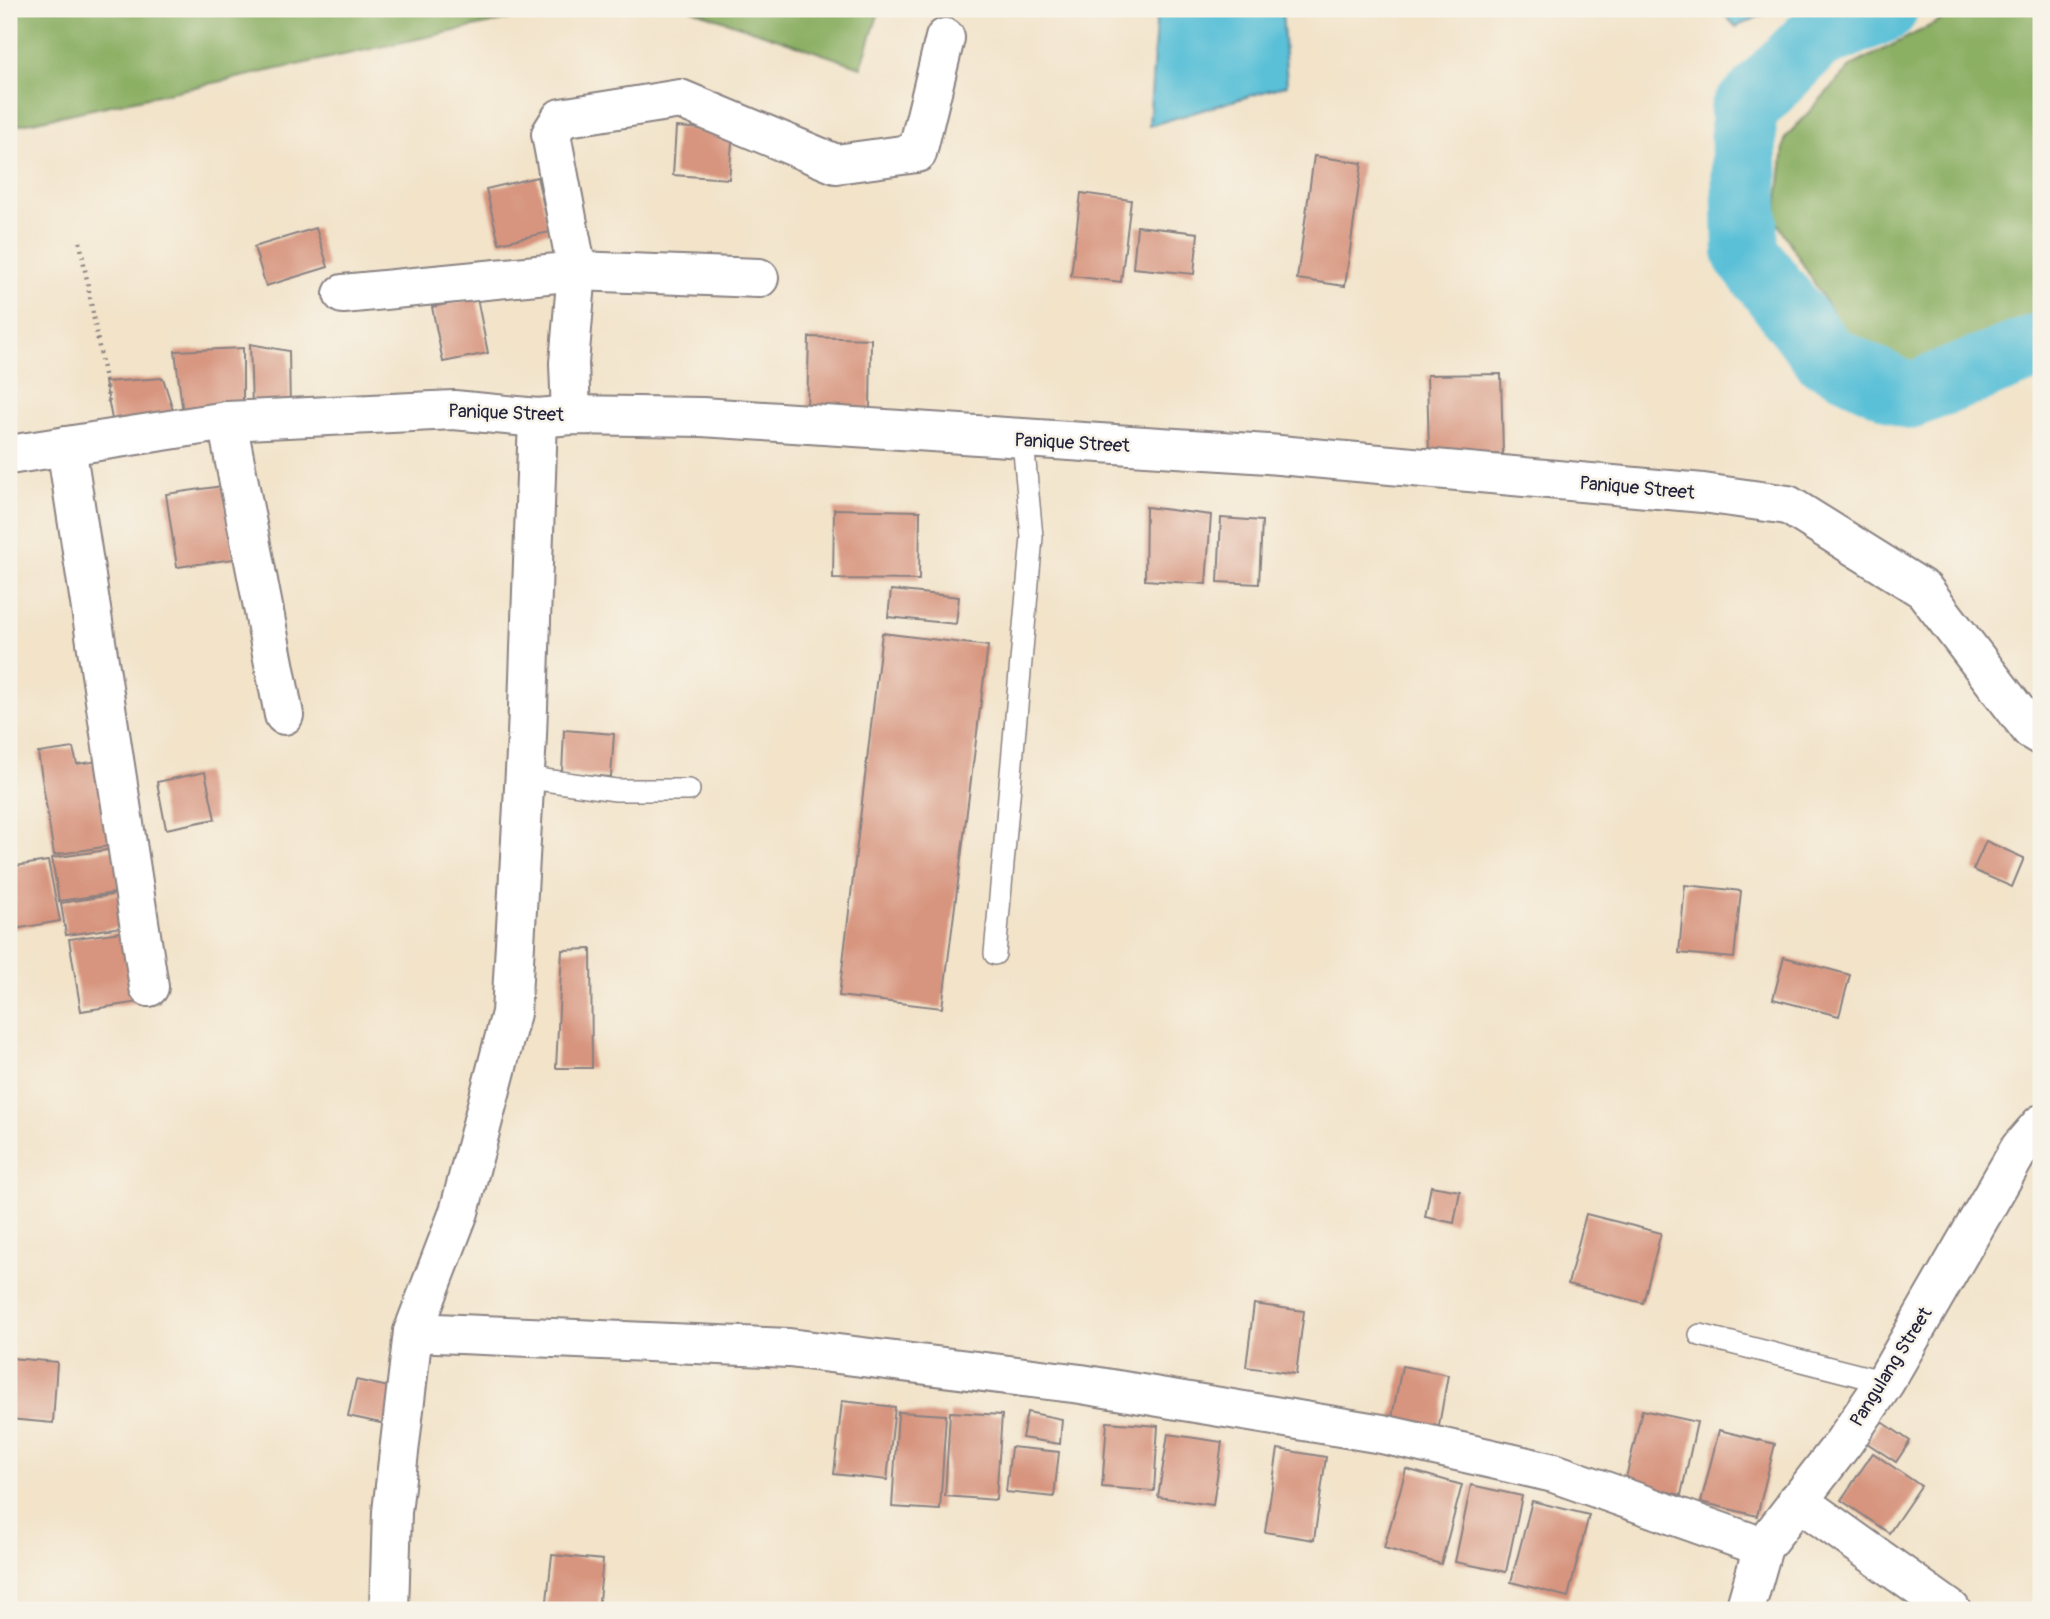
<svg xmlns="http://www.w3.org/2000/svg" width="2050" height="1619" font-family="Pangolin,sans-serif">
<style>
.forest{fill:#8baf63;stroke:#56684f;stroke-width:2}
.water{fill:#5ac0d7;stroke:#3e7189;stroke-width:2}
.lines{fill:none;stroke-linecap:round;stroke-linejoin:round}
.river{stroke:#5ac0d7;stroke-width:66}
.building{fill:#d7947e}
.service-casing{stroke:#8a8282;stroke-width:24}
.minor-casing{stroke:#8a8282;stroke-width:42}
.path{stroke:#8a8282;stroke-width:4.5;stroke-dasharray:2 5;stroke-linecap:butt}
.service{stroke:#fff;stroke-width:21}
.minor{stroke:#fff;stroke-width:38}
.labels{text-anchor:middle;dominant-baseline:central;stroke-width:5;stroke-linejoin:round;paint-order:stroke}
.street-label{font-size:19px;fill:#22223b;stroke:#f7f3e8}
</style>
<rect width="100%" height="100%" fill="#f7f3e8"/>
<filter id="ink" filterUnits="userSpaceOnUse"><feTurbulence type="fractalNoise" baseFrequency=".0143" numOctaves="2"/><feDisplacementMap in="SourceGraphic" scale="14" xChannelSelector="R" yChannelSelector="G"/><feConvolveMatrix kernelMatrix="1 2 1 2 8 2 1 2 1" color-interpolation-filters="sRGB"/></filter>
<filter id="wash" filterUnits="userSpaceOnUse"><feTurbulence type="fractalNoise" baseFrequency=".00686" numOctaves="4" result="noise"/><feDisplacementMap in="SourceGraphic" scale="28" xChannelSelector="R" yChannelSelector="G"/><feGaussianBlur stdDeviation="1.57" result="paint"/><feColorMatrix in="noise" values="0 0 0 0 0 0 0 0 0 0 0 0 0 0 0 0 0 1.4 0 .05"/><feComposite in="paint" operator="in"/></filter>
<g filter="url(#wash)">
<rect width="100%" height="100%" fill="#f2e3c9"/>
<g class="forest">
<path d="M9,9h548l-548,118z"/>
<path d="M690,9h190l-19,58z"/>
<path d="M1963,9h78v317l-117,45 -74,-29 -74,-122 9,-82 66,-72z"/>
</g>
<g class="water">
<path d="M1157,9h125l5,76 -138,41z"/>
<path d="M1719,9h56l-39,18z"/>
</g>
<g class="lines">
<path class="river" d="M1885,9l-71,30 -71,72 3,143 79,102 84,40 132,-51"/>
</g>
<g id="blocks">
<g class="building">
<path d="M676,127l57,4 -4,48 -56,-4z"/>
<path d="M1314,156l48,7 -17,123 -48,-7z"/>
<path d="M537,177l13,55 -51,11 -13,-54z"/>
<path d="M1081,193l50,7 -10,82 -50,-6z"/>
<path d="M1137,226l61,7 -4,41 -61,-6z"/>
<path d="M316,228l12,39 -62,19 -12,-39z"/>
<path d="M477,298l11,55 -45,9 -11,-55z"/>
<path d="M809,337l62,2 -1,72 -63,-1z"/>
<path d="M250,344l39,7 1,60 -38,-4z"/>
<path d="M243,348v53l-60,13 -8,-63z"/>
<path d="M1501,374l2,80 -74,1 -2,-80z"/>
<path d="M163,378l12,38 -61,14 -9,-48z"/>
<path d="M223,486l11,73 -57,8 -11,-73z"/>
<path d="M1146,507l65,8 -5,69 -61,-4z"/>
<path d="M834,509l86,2 -1,69 -86,-1z"/>
<path d="M1221,518l41,3 -3,63 -41,-2z"/>
<path d="M891,590l68,7 -3,27 -68,-7z"/>
<path d="M882,633l106,13 -46,362 -103,-12z"/>
<path d="M564,730l50,4 -3,43 -49,-4z"/>
<path d="M73,748l4,16 30,-4 14,84 -67,11 -16,-102z"/>
<path d="M205,772l10,47 -49,10 -9,-47z"/>
<path d="M1986,841l38,17 -12,29 -39,-17z"/>
<path d="M114,849l7,43 -62,9 -7,-43z"/>
<path d="M48,861l12,60 -51,9v-63z"/>
<path d="M1685,885l56,6 -7,67 -55,-5z"/>
<path d="M123,893l6,33 -63,9 -5,-32z"/>
<path d="M128,931l11,71 -58,9 -12,-72z"/>
<path d="M591,949l1,119h-36l6,-118z"/>
<path d="M1784,957l66,18 -11,41 -66,-17z"/>
<path d="M1431,1186l29,5 -6,32 -29,-6z"/>
<path d="M1586,1214l75,19 -18,70 -75,-19z"/>
<path d="M1254,1304l50,7 -8,63 -50,-7z"/>
<path d="M10,1358l47,4 -4,61 -44,-4z"/>
<path d="M1402,1366l46,9 -10,56 -47,-9z"/>
<path d="M356,1380l42,9 -8,36 -42,-9z"/>
<path d="M842,1401l53,6 -8,73 -53,-6z"/>
<path d="M1642,1410l55,12 -16,73 -56,-13z"/>
<path d="M898,1412l48,3 -6,95 -48,-3z"/>
<path d="M950,1412l52,3 -6,85 -51,-4z"/>
<path d="M1027,1412l35,7 -2,25 -38,-6z"/>
<path d="M1881,1421l29,20 -14,21 -29,-19z"/>
<path d="M1107,1422l51,4 -4,65 -52,-4z"/>
<path d="M1719,1430l56,14 -18,72 -56,-14z"/>
<path d="M1168,1434l54,8 -9,63 -55,-8z"/>
<path d="M1011,1447l48,5 -5,45 -48,-5z"/>
<path d="M1278,1449l48,8 -12,83 -49,-8z"/>
<path d="M1873,1453l48,33 -32,47 -48,-33z"/>
<path d="M1406,1469l56,16 -21,79 -57,-16z"/>
<path d="M1471,1485l51,11 -16,76 -51,-10z"/>
<path d="M1532,1501l57,14 -21,82 -57,-15z"/>
<path d="M552,1555l51,5 -5,50h-52z"/>
</g>
</g>
</g>
<g filter="url(#ink)">
<use href="#blocks" fill-opacity="0" stroke="#8a8282" stroke-width="2"/>
<g class="lines">
<defs>
<g id="service">
<path d="M523,777l93,13h73"/>
<path d="M995,954l37,-417 -9,-96"/>
<path d="M1700,1335l185,47"/>
</g>
<g id="minor">
<path d="M343,294l234,-23 182,7"/>
<path d="M571,415l-2,-52 8,-92 -26,-137 10,-16 119,-19 156,65 81,-11 28,-115"/>
<path d="M227,421l57,294"/>
<path d="M66,446l83,541"/>
<path d="M9,455l218,-34 227,-11 84,8 33,-3 131,2 566,37 435,39 85,12 136,85 107,140 10,6"/>
<path d="M413,1332l376,16 292,36 301,50 172,39 209,74"/>
<path d="M1797,1500l154,110"/>
<path d="M389,1610l3,-98 21,-180 46,-120 52,-199 16,-277 11,-318"/>
<path d="M1745,1610l18,-63 81,-105 41,-60 135,-234 21,-24"/>
</g>
</defs>
<use href="#service" class="service-casing"/>
<use href="#minor" class="minor-casing"/>
<path class="path" d="M80,242l29,160"/>
<use href="#service" class="service"/>
<use href="#minor" class="minor"/>
</g>
</g>
<g class="labels">
<g class="street-label">
<text transform="translate(506 413) rotate(2)">Panique Street</text>
<text transform="translate(1072 443) rotate(3)">Panique Street</text>
<text transform="translate(1637 488) rotate(5)">Panique Street</text>
<text transform="translate(1891 1367) rotate(-58)">Pangulang Street</text>
</g>
</g>
<rect width="2050" height="1619" fill="none" stroke="#f7f3e8" stroke-width="35"/>
</svg>
